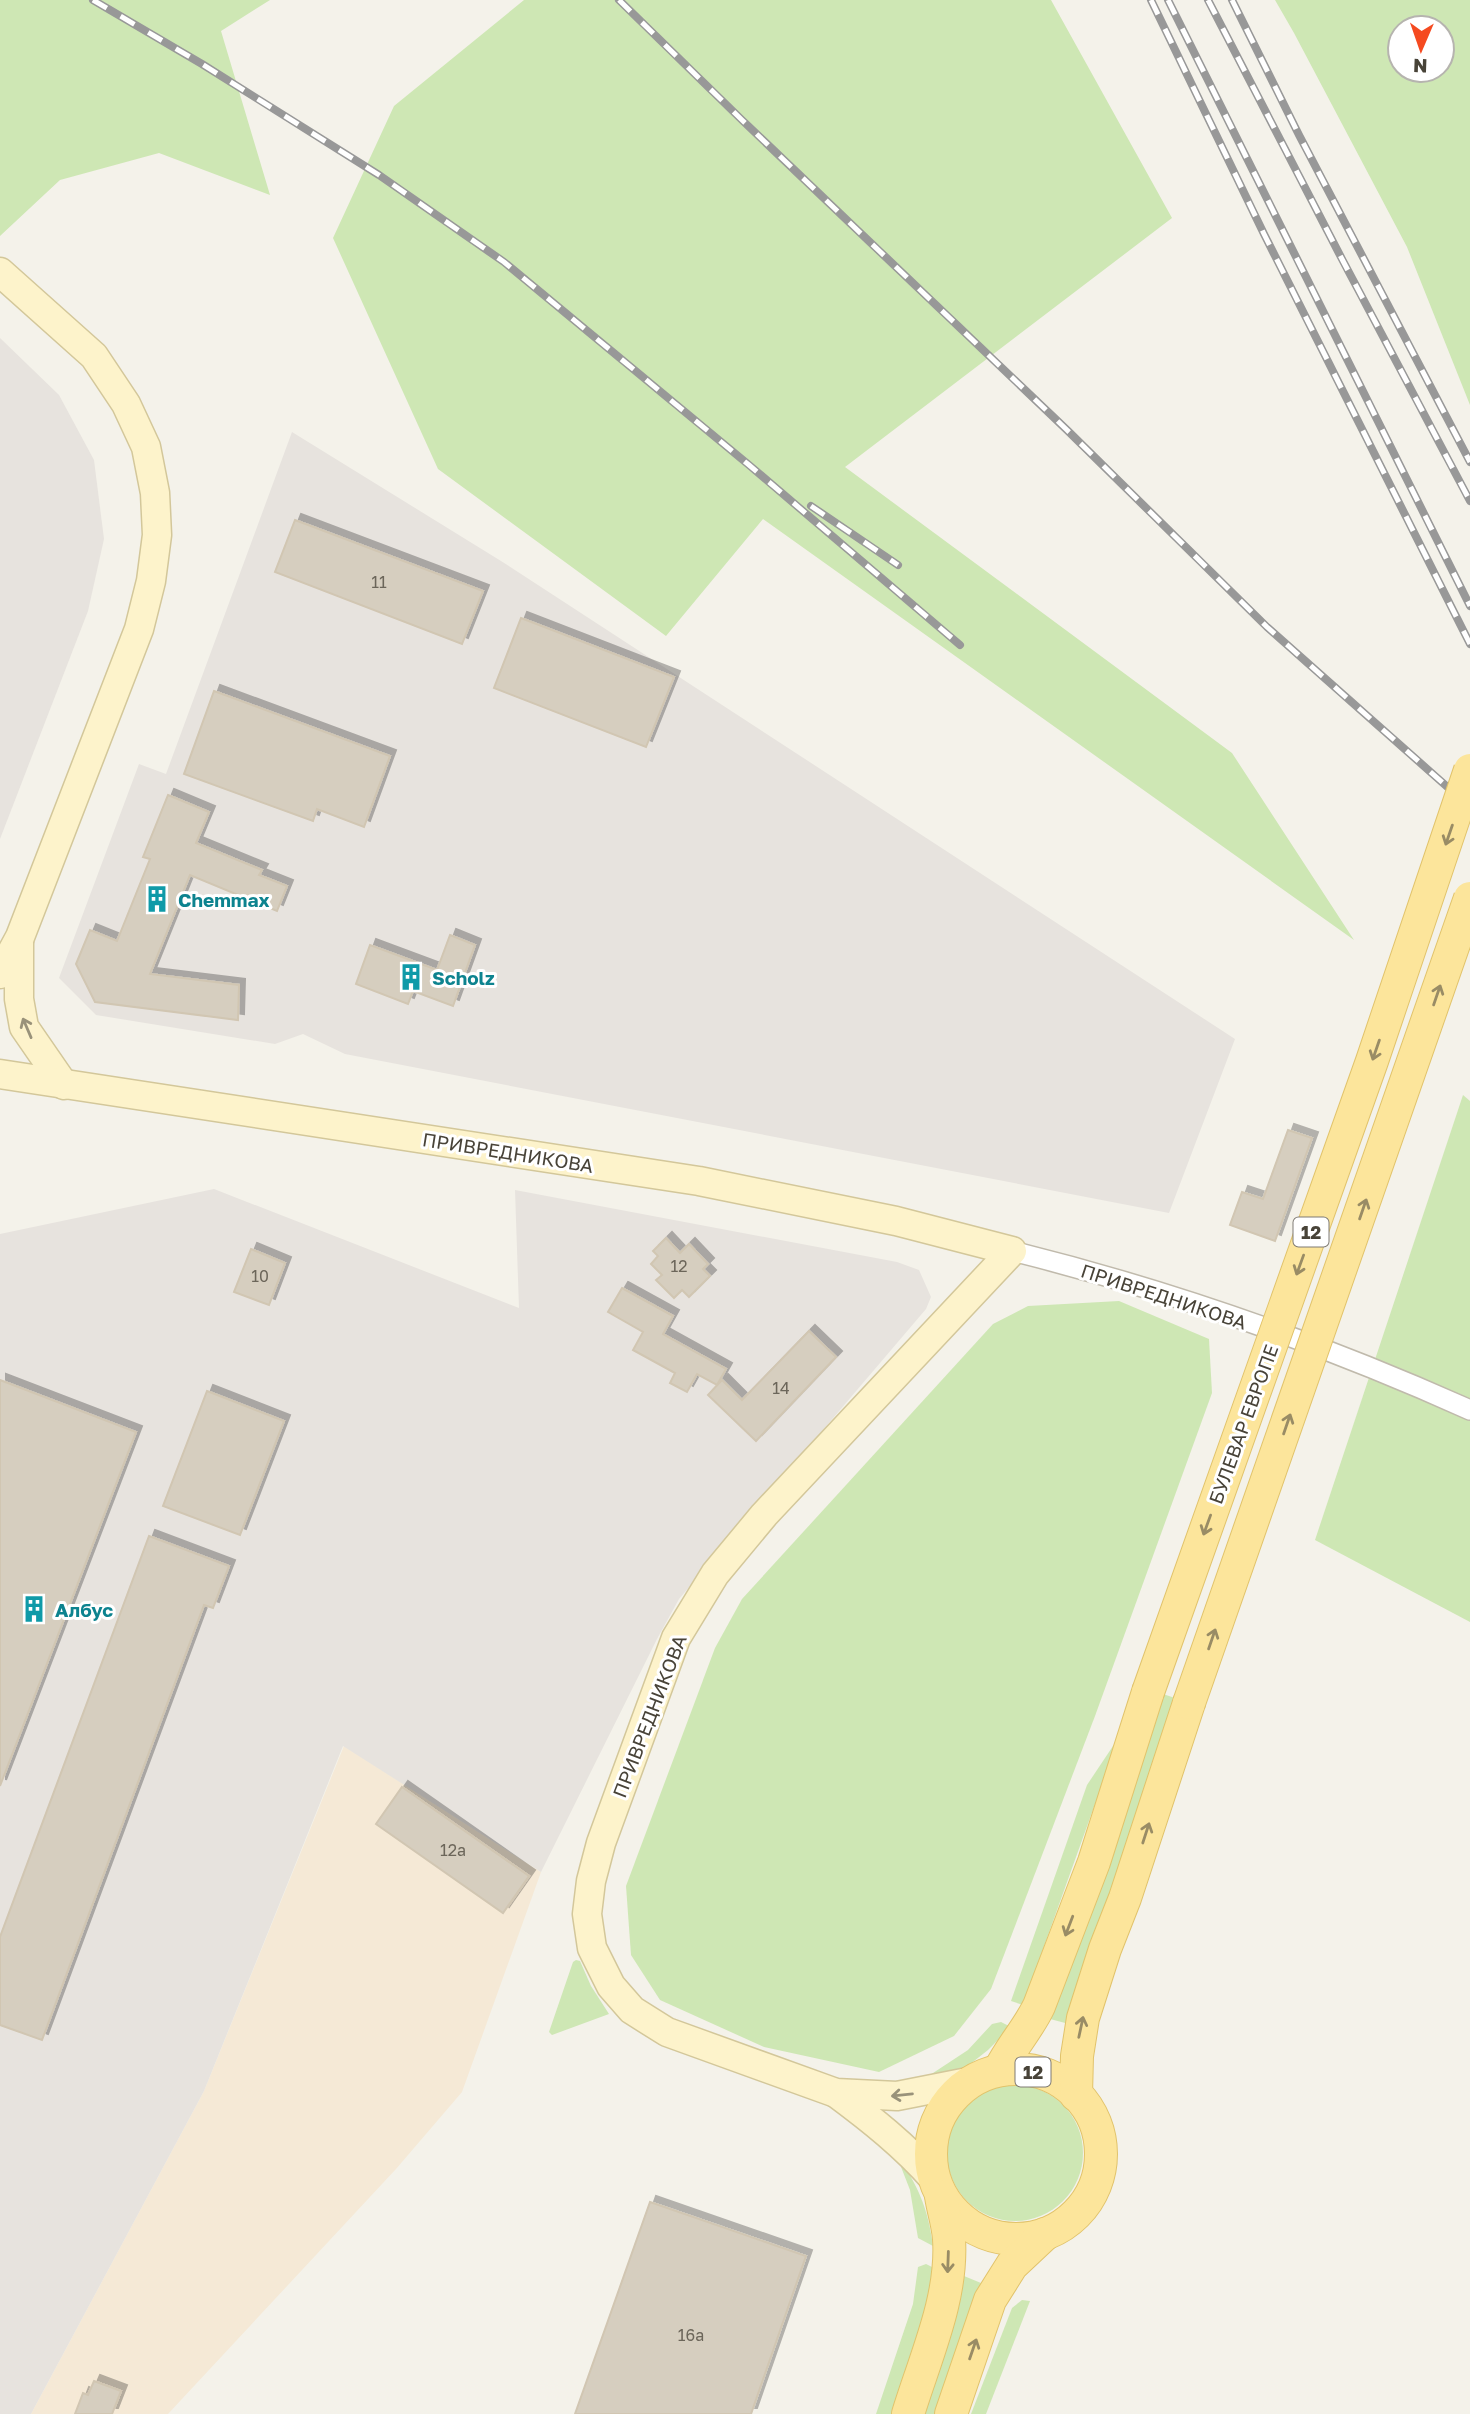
<svg xmlns="http://www.w3.org/2000/svg" width="1470" height="2414" font-family="'Golos Text',sans-serif">
<style>
.commercial{fill:#f5e9d6}
.industrial{fill:#e7e3de}
.green{fill:#cee7b4;fill-rule:evenodd}
.building{fill:#d6cebf;stroke:#d1c6b2;stroke-width:2;filter:url(#shadow)}
.lines{fill:none;stroke-linecap:round;stroke-linejoin:round}
.street-casing{stroke:#c0baac;stroke-width:22}
.secondary-casing{stroke:#d3c79a;stroke-width:31}
.primary-casing{stroke:#e1c36b;stroke-width:34}
.street{stroke:#fff;stroke-width:19}
.secondary{stroke:#fdf3cb;stroke-width:28}
.primary{stroke:#fce59b;stroke-width:32}
.rail-casing{stroke:#989898;stroke-width:8}
.rail{stroke:#fff;stroke-width:5;stroke-dasharray:16;stroke-linecap:butt}
.primary-bridge-casing{stroke:#e1c36b;stroke-width:34;stroke-linecap:butt}
.primary-bridge{stroke:#fce59b;stroke-width:32}
.oneway{stroke:#998c65}
.oneway2{stroke:#99927a}
.labels{text-anchor:middle;dominant-baseline:central;stroke-width:6;stroke-linejoin:round;paint-order:stroke}
.number-label{font-size:16px;fill:#6c665a}
.shield{fill:#fff;stroke:#7f7b74;stroke-width:2}
.shield-label{font-size:18px;font-weight:bold;fill:#484338}
.culture-label{font-size:19px;font-weight:bold;fill:#0d838f;stroke:#fff;text-anchor:start}
.street-label{font-size:19px;fill:#484338;stroke:#fff}
</style>
<defs>
<filter id="shadow"><feDropShadow dx="6" dy="-6" stdDeviation="0" flood-color="#0004"/></filter>
</defs>
<rect width="100%" height="100%" fill="#f4f2ea"/>
<path class="commercial" d="M344,1746l197,126 -79,220 -66,77 -228,245h-137l173,-323z"/>
<g class="industrial">
<path d="M0,338l59,57 35,65 10,79 -16,72 -88,228z"/>
<path d="M292,432l209,129 734,478 -66,174 -824,-159 -42,-20 -28,10 -179,-29 -37,-37 80,-214 27,10z"/>
<path d="M214,1189l305,119 -4,-118 382,72 22,8 12,27 -5,12 -247,290 -22,40 -116,233 -198,-126 -139,345 -173,323h-31v-1180z"/>
</g>
<g class="green">
<path d="M0,0h270l-49,31 49,164 -111,-42 -99,27 -60,56z"/>
<path d="M524,0h527l121,218 -327,249 387,286 122,187 -591,-421 -97,117 -228,-167 -105,-231 61,-132z"/>
<path d="M1275,0h195v405l-63,-158 -113,-214zM1400,28h42v42h-42z"/>
<path d="M1463,1095l7,6v521l-155,-82z"/>
<path d="M1119,1301l90,38 3,54 -117,323 -104,273 -37,47 -75,36 -115,-25 -104,-47 -29,-45 -5,-69 89,-238 27,-49 251,-275 35,-18z"/>
<path d="M1163,1694l15,5 -109,325 -19,-5z"/>
<path d="M1119,1737l-96,268 -12,-4 76,-216z"/>
<path d="M576,1960l4,1 11,25 18,28 -57,21 -3,-3 24,-70z"/>
<path d="M1001,2022l10,5 -23,23 -19,15 -21,11 -18,-1 38,-25 24,-26z"/>
<circle cx="1015" cy="2153" r="68"/>
<path d="M896,2154c22,31 32,54 37,92l-15,-8 -8,-48z"/>
<path d="M926,2264l8,4 -1,20 -40,126h-17l37,-110 5,-37z"/>
<path d="M964,2276l17,7 -9,20 -28,111h-23z"/>
<path d="M1022,2300l8,1 -44,113h-15l41,-106z"/>
</g>
<g class="building">
<path d="M295,520l188,71 -21,53 -187,-72z"/>
<path d="M521,618l153,59 -28,70 -152,-59z"/>
<path d="M214,691l176,65 -26,71 -47,-18 -4,12 -129,-47z"/>
<path d="M168,795l41,17 -13,31 66,27 -3,5 28,11 -10,25 -87,-36 -40,99 89,11 -1,35 -143,-18 -19,-38 14,-34 27,11 33,-82 -7,-2z"/>
<path d="M450,935l25,10 -22,61 -40,-15 -5,13 -52,-20 14,-39 67,25z"/>
<path d="M1288,1130l24,8 -37,103 -45,-16 12,-33 21,7z"/>
<path d="M666,1238l14,15 9,-9 19,20 -5,5 7,7 -21,21 -7,-7 -8,8 -18,-18 6,-5 -11,-11 7,-8 -5,-5z"/>
<path d="M251,1249l34,14 -16,42 -35,-13z"/>
<path d="M622,1288l51,28 -10,18 63,35 -9,16 -20,-11 -10,18 -17,-9 5,-10 -42,-23 10,-18 -35,-20z"/>
<path d="M809,1331l27,26 -80,84 -48,-46 14,-15 20,20z"/>
<path d="M0,1380l136,52 -136,354z"/>
<path d="M207,1391l77,30 -44,114 -77,-29z"/>
<path d="M149,1536l80,30 -16,42 -9,-3 -162,435 -42,-15v-88z"/>
<path d="M402,1787l127,89 -26,37 -127,-89z"/>
<path d="M650,2202l156,54 -55,158h-176z"/>
<path d="M94,2381l27,10 -9,23h-37l8,-21 5,2z"/>
</g>
<g class="lines">
<defs>
<path id="street" d="M1012,1251c157,39 311,93 458,159"/>
<g id="secondary">
<path d="M0,272l94,84 32,48 20,43 9,46 2,42 -6,46 -12,48 -119,308 -20,37"/>
<path d="M19,943v56l5,28 40,58"/>
<path d="M0,1074l699,107 197,40 116,30 -248,264 -49,59 -39,64 -75,205 -10,38 -4,33 5,34 19,38 21,24 35,22 169,61 61,3 71,-14"/>
<path d="M836,2093c35,26 69,53 98,86"/>
</g>
<g id="primary">
<path d="M1000,2069c11,-22 28,-40 39,-63l55,-144 54,-170"/>
<circle cx="1016" cy="2154" r="85"/>
<path d="M1076,2095l1,-39 6,-38 22,-69 20,-51 64,-195"/>
<path d="M908,2414c17,-56 45,-116 41,-175 -1,-15 -6,-29 -8,-43"/>
<path d="M951,2414l39,-114 22,-35 33,-31"/>
</g>
</defs>
<use href="#street" class="street-casing"/>
<use href="#secondary" class="secondary-casing"/>
<use href="#primary" class="primary-casing"/>
<use href="#street" class="street"/>
<use href="#secondary" class="secondary"/>
<use href="#primary" class="primary"/>
<defs>
<g id="rail">
<path d="M93,0l109,64 177,111 125,87 245,203 211,180"/>
<path d="M619,0l124,121 324,309 200,197 203,180"/>
<path d="M1151,0l113,234 206,410"/>
<path d="M1168,0l302,606"/>
<path d="M1208,0l135,261 127,240"/>
<path d="M1232,0l67,135 171,327"/>
<path d="M811,506l87,59"/>
</g>
</defs>
<use href="#rail" class="rail-casing"/>
<use href="#rail" class="rail"/>
<defs>
<g id="primary-bridge">
<path d="M1148,1692l224,-631 98,-291"/>
<path d="M1189,1703l281,-805"/>
</g>
</defs>
<use href="#primary-bridge" class="primary-bridge-casing"/>
<use href="#primary-bridge" class="primary-bridge"/>
</g>
<defs><path id="oneway-shaft" d="M-6 0H5M1.5-3L5.5 0L1.5 3" fill="none" stroke-width="1.6" stroke-linecap="round" stroke-linejoin="round" transform="scale(1.75)"/></defs>
<g class="oneway">
<use href="#oneway-shaft" transform="translate(1449 835) rotate(109)"/>
<use href="#oneway-shaft" transform="translate(1437 995) rotate(-71)"/>
<use href="#oneway-shaft" transform="translate(1376 1050) rotate(109)"/>
<use href="#oneway-shaft" transform="translate(1363 1209) rotate(-71)"/>
<use href="#oneway-shaft" transform="translate(1300 1265) rotate(110)"/>
<use href="#oneway-shaft" transform="translate(1287 1424) rotate(-71)"/>
<use href="#oneway-shaft" transform="translate(1207 1525) rotate(110)"/>
<use href="#oneway-shaft" transform="translate(1212 1639) rotate(-71)"/>
<use href="#oneway-shaft" transform="translate(1146 1833) rotate(-72)"/>
<use href="#oneway-shaft" transform="translate(1069 1926) rotate(111)"/>
<use href="#oneway-shaft" transform="translate(1081 2027) rotate(-78)"/>
<use href="#oneway-shaft" transform="translate(948 2262) rotate(92)"/>
<use href="#oneway-shaft" transform="translate(973 2349) rotate(-71)"/>
</g>
<g class="oneway2">
<use href="#oneway-shaft" transform="translate(27 1028) rotate(-113)"/>
<use href="#oneway-shaft" transform="translate(902 2095) rotate(174)"/>
</g>
<defs>
<symbol id="building-bare" viewBox="-9 -9 18 18"><path d="M-4-6H4V6H1V3H-1V6H-4ZM-2.5-4.3h1.7v1.8h-1.7ZM.8-4.3h1.7v1.8H.8ZM-2.5-1h1.7V.8h-1.7ZM.8-1h1.7V.8H.8Z" fill="#0f9aa8" stroke="#fff" stroke-width="2.5" paint-order="stroke"/></symbol>
</defs>
<g fill-rule="evenodd">
<use href="#building-bare" x="138" y="880" width="38" height="38"/>
<use href="#building-bare" x="392" y="958" width="38" height="38"/>
<use href="#building-bare" x="15" y="1590" width="38" height="38"/>
</g>
<g class="labels">
<g class="number-label">
<text x="379" y="582">11</text>
<text x="679" y="1266">12</text>
<text x="260" y="1276">10</text>
<text x="781" y="1388">14</text>
<text x="453" y="1850">12a</text>
<text x="691" y="2335">16a</text>
</g>
<g class="shield">
<rect x="1293.5" y="1217.5" width="35" height="29" rx="5"/>
<rect x="1015.5" y="2057.5" width="35" height="29" rx="5"/>
</g>
<g class="shield-label">
<text x="1311" y="1232">12</text>
<text x="1033" y="2072">12</text>
</g>
<g class="culture-label">
<text x="178" y="899">Chemmax</text>
<text x="432" y="977">Scholz</text>
<text x="55" y="1609">Албус</text>
</g>
<g class="street-label">
<text transform="translate(508 1152) rotate(9)">ПРИВРЕДНИКОВА</text>
<text transform="translate(1164 1296) rotate(18)">ПРИВРЕДНИКОВА</text>
<text transform="translate(1243 1424) rotate(-70)">БУЛЕВАР ЕВРОПЕ</text>
<text transform="translate(649 1716) rotate(-69)">ПРИВРЕДНИКОВА</text>
</g>
</g>
<g transform="translate(1421 49) rotate(182)"><circle r="33" fill="#ffffff" stroke="#b6b4af" stroke-width="2"/>
<path d="M0-5L12 26L0 18L-12 26Z" fill="#f54a20"/>
<text y="-10" font-size="19" font-weight="bold" text-anchor="middle" fill="#484338">N</text>
</g>
</svg>
